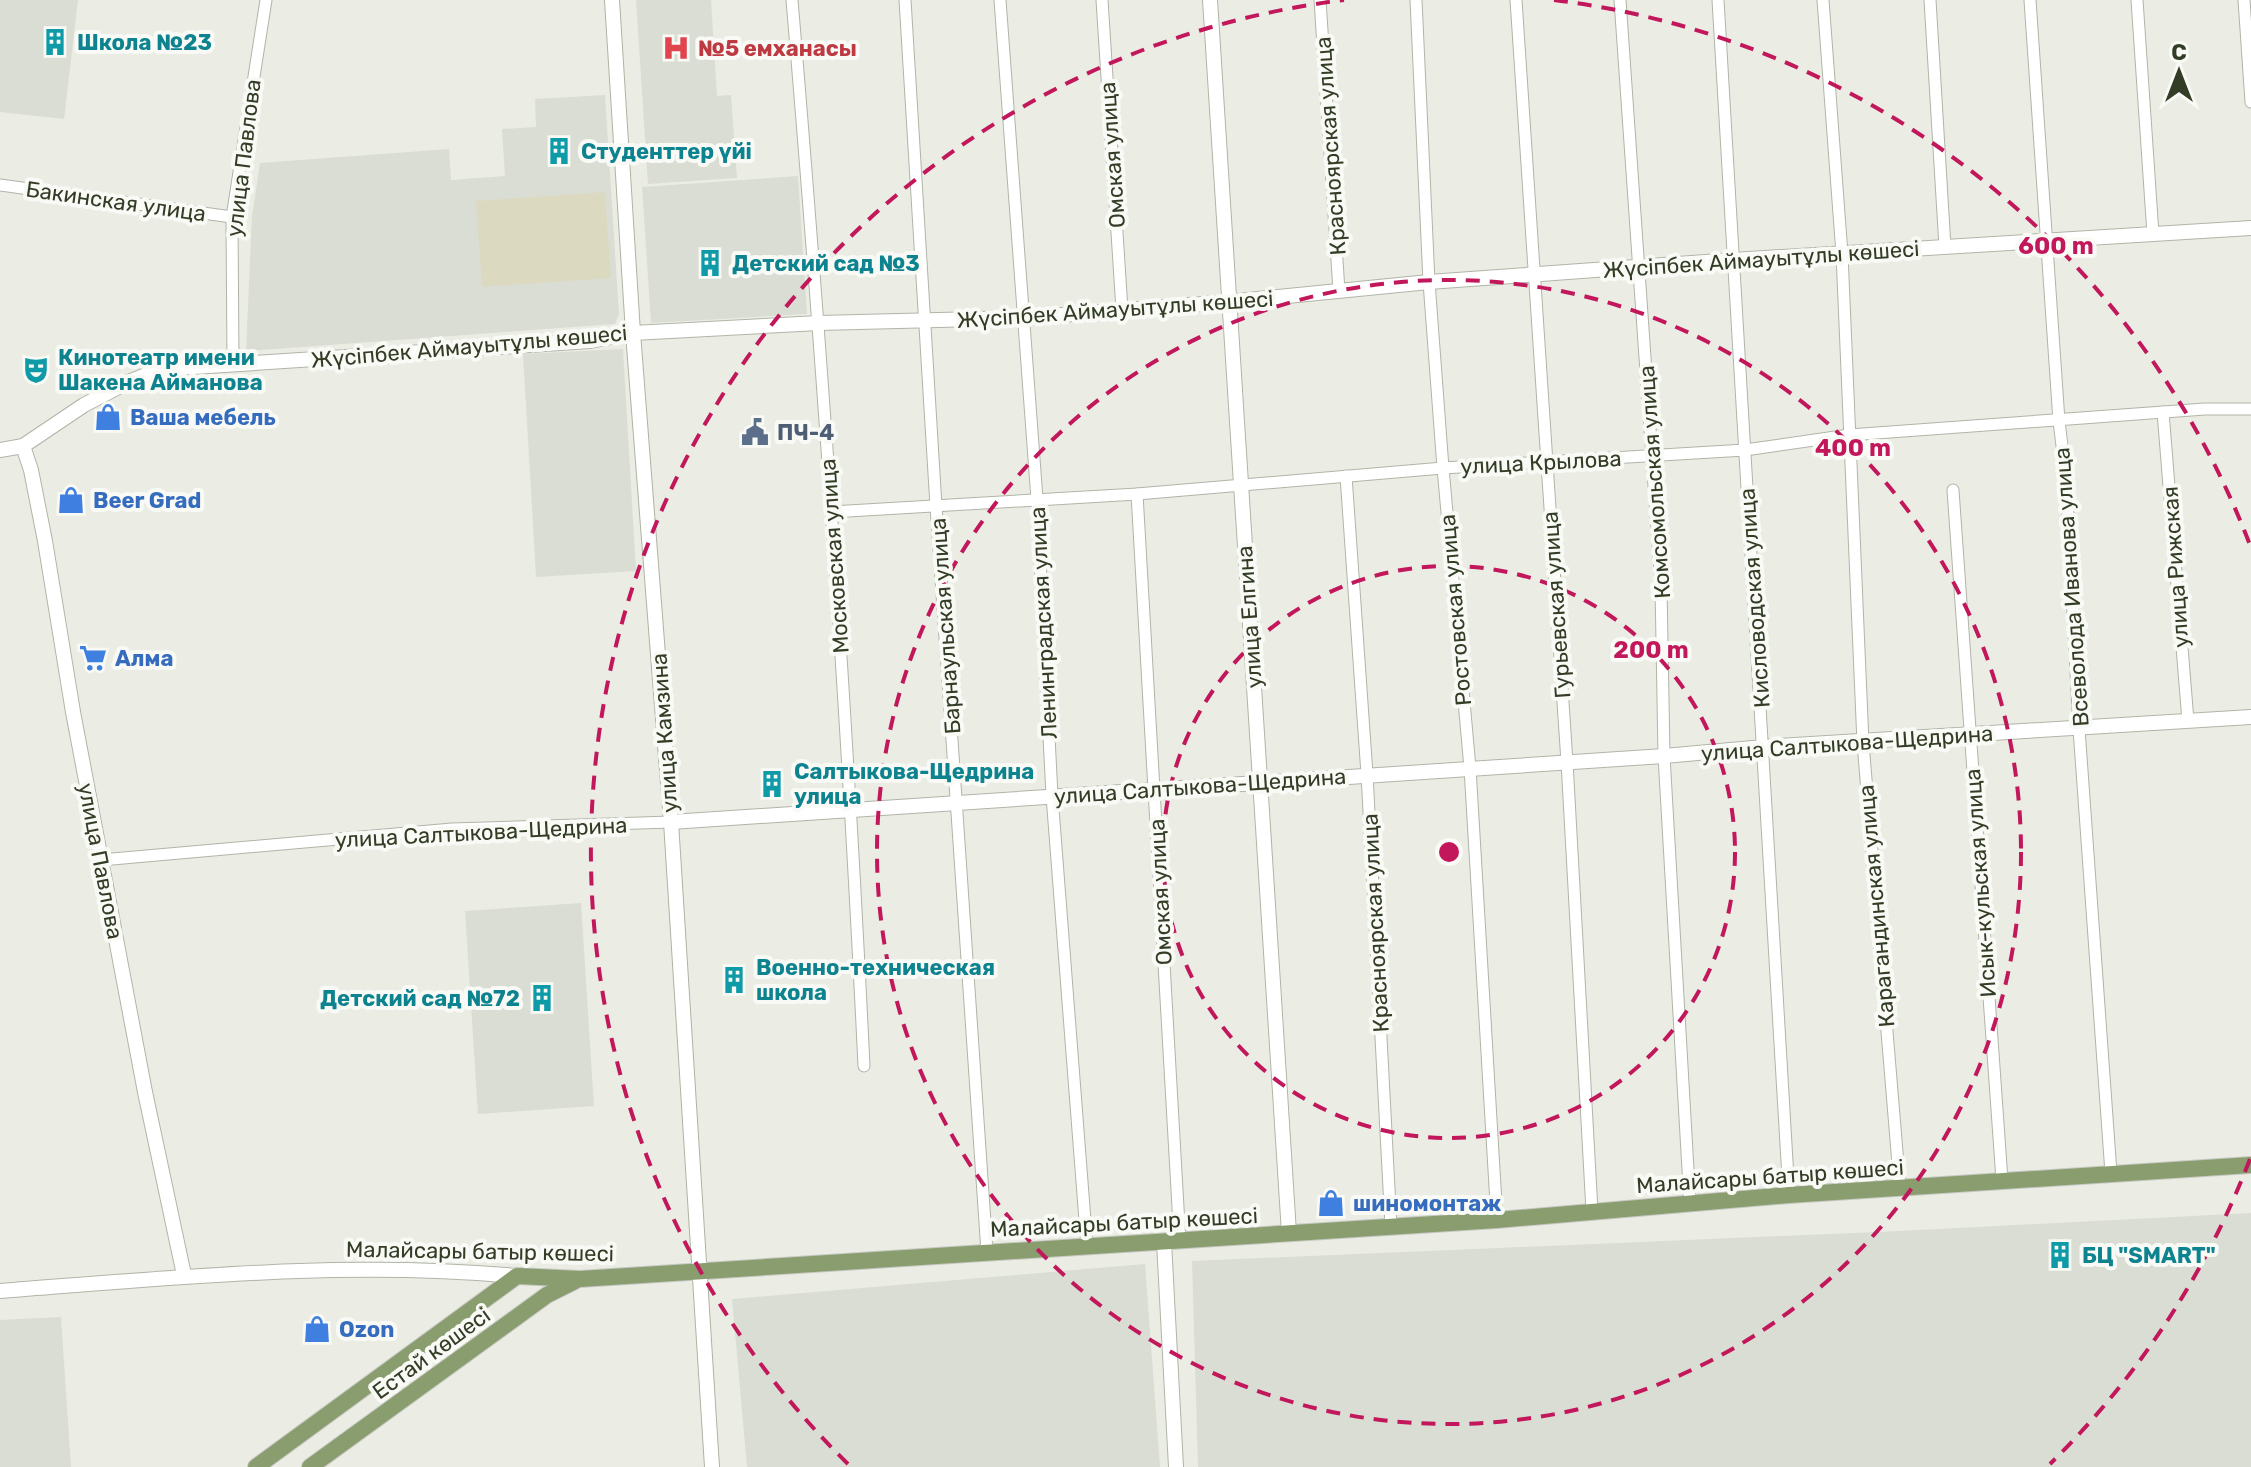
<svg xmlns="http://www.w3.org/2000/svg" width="2251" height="1467" font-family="Rubik,sans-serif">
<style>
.built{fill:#daddd4}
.green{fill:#dbdac1}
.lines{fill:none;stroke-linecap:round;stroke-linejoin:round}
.minor-casing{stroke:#b0b5a8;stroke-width:13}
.tertiary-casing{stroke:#b0b5a8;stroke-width:16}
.secondary-casing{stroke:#aeb4a2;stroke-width:16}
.primary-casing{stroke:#c6c9c2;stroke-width:18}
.minor{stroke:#fff;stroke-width:11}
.tertiary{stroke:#fff;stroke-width:14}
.secondary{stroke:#fff;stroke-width:14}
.primary{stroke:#899d6f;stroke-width:16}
.ring{fill:none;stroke:#c2185b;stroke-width:4;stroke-dasharray:14 10}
.labels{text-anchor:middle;stroke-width:8;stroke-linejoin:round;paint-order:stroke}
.culture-label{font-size:22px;font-weight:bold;fill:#0d838f;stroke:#f9faf6;text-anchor:start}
.health-label{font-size:22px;font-weight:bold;fill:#be3a42;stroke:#f9faf6;text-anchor:start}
.street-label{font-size:22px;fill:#333d26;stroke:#f9faf6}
.shop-label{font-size:22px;font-weight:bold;fill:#366cbe;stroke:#f9faf6;text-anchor:start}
.service-label{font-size:22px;font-weight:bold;fill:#4e5e75;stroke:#f9faf6;text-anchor:start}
.centre{fill:#c2185b;stroke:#f9faf6;stroke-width:4}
.ring-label{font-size:24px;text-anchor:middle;font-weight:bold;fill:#c2185b;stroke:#f9faf6;stroke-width:8;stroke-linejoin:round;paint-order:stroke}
</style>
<rect width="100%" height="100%" fill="#ebede5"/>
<!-- built -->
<g class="built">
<path d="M 0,0 L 78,0 L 64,119 L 0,112 Z"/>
<path d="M 636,0 L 711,0 L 717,96 L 731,95 L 737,178 L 648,184 Z"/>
<path d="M 605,95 L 619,314 L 615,324 L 246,351 L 252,216 L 260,163 L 449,149 L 451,180 L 505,176 L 502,129 L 536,127 L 535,99 Z"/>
<path d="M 798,176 L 807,314 L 651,323 L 642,187 Z"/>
<path d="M 623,349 L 636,571 L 536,577 L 523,354 Z"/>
<path d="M 581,903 L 594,1106 L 478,1114 L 465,911 Z"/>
<path d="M 2251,1213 L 2251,1467 L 1198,1467 L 1192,1261 L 1899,1231 Z"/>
<path d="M 1145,1264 L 1160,1467 L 747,1467 L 732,1299 Z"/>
<path d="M 61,1317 L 71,1467 L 0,1467 L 0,1320 Z"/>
</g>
<!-- green -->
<path class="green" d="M 605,192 L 611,278 L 482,287 L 476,201 Z"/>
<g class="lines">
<!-- minor casing -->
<g class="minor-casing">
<g id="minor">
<path d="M 792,0 C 822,355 847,710 864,1066"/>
<path d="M 905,0 L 936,506 L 987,1252"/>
<path d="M 1000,0 L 1037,499 L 1052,796 L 1087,1246"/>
<path d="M 1102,0 L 1122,310"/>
<path d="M 1320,0 L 1339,291"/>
<path d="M 1416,0 L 1429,282 L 1443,468 L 1470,768 L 1497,1220"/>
<path d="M 1516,0 L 1567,762 L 1592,1211"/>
<path d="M 1620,0 L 1661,586 L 1664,756 L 1690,1204"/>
<path d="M 1718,0 L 1789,1195"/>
<path d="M 1823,0 L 1842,254 L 1863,743 L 1900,1188"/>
<path d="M 1930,0 L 1945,247"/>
<path d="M 2030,0 L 2059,421 L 2066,479 L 2079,729 L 2111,1173"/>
<path d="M 2137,0 L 2153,234"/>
<path d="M 2244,0 L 2251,102"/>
<path d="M 0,185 L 232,217"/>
<path d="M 233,364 L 232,217 L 266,0"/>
<path d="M 2163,412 L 2188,721"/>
<path d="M 1346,476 L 1367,774 L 1391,1226"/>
<path d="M 1953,490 L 2002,1180"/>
<path d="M 1137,494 L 1180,1242"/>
<path d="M 831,512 L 1137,494 L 1443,468 L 1745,450 L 1849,435 L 2205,409 L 2251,409"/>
<path d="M 101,860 L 452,829 L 671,822"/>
</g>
</g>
<!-- tertiary casing -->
<g class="tertiary-casing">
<g id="tertiary">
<path d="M 1210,0 C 1235,411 1264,822 1289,1233"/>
<path d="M 23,446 L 31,470 L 45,541 L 73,712 L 145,1092 L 184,1275"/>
<path d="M 0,450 L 23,446 L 84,405 L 126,383 L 151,373 L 178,368 L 590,341 L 633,333 L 819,323 L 1023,318 L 1228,302 L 1429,282 L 1733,260 L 2251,228"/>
<path d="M 671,822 L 1664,756 L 1764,747 L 2251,717"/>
<path d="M 1164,1242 L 1176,1467"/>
<path d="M 0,1291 C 172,1278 344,1260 517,1276"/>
</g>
</g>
<!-- secondary casing -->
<g class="secondary-casing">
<path id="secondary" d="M 612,0 L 633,333 L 671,822 L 712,1467"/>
</g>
<!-- primary casing -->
<g class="primary-casing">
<g id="primary">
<path d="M 256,1467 L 517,1276 L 580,1279 L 1497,1220 L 1789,1195 L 2251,1165"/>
<path d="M 310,1467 L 547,1295 L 575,1281"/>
</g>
</g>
<!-- minor -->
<use href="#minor" class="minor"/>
<!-- tertiary -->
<use href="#tertiary" class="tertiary"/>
<!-- secondary -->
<use href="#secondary" class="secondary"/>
<!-- primary -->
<use href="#primary" class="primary"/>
</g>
<!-- distance rings -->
<g class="ring">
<circle cx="1449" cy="852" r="286"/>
<circle cx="1449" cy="852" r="572"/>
<path d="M2250 1159A858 858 0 0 1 2050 1464M848 1464A858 858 0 0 1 1344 0M1554 0A858 858 0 0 1 2250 545"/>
</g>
<!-- icons -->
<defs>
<g id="building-bare" transform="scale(2.16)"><path d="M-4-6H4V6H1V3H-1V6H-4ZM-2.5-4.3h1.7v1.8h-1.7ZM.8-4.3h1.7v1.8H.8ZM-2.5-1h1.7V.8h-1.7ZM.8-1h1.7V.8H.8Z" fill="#0f9aa8" stroke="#f9faf6" stroke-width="2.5" paint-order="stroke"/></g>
<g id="hospital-bare" transform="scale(2.16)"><path d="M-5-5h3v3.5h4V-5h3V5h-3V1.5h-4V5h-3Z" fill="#e0444e" stroke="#f9faf6" stroke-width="2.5" paint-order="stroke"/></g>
<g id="theatre-bare" transform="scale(2.16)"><path d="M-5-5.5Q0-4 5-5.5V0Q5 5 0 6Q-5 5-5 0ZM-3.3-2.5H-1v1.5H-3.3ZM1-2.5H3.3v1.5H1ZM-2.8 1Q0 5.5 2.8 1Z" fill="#0f9aa8" stroke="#f9faf6" stroke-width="2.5" paint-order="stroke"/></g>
<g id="shop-bare" transform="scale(2.16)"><path d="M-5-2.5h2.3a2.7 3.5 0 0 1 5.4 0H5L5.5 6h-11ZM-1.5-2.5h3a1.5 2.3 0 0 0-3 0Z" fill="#3f7fe0" stroke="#f9faf6" stroke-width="2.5" paint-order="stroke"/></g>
<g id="civic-bare" transform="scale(2.16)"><path d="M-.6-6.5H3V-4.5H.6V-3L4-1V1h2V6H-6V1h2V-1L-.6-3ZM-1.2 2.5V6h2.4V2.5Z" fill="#5c6f8a" stroke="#f9faf6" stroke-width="2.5" paint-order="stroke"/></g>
<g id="supermarket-bare" transform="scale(2.16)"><path d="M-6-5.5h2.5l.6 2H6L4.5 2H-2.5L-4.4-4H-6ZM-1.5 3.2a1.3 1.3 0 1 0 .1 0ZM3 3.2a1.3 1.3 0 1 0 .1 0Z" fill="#3f7fe0" stroke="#f9faf6" stroke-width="2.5" paint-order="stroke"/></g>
</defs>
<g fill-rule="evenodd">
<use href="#building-bare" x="55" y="42"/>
<use href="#hospital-bare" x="676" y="48"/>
<use href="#building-bare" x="559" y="151"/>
<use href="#building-bare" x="710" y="263"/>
<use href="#theatre-bare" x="36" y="370"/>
<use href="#shop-bare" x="108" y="417"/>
<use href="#civic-bare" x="755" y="432"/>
<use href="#shop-bare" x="71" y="500"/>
<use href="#supermarket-bare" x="93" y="658"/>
<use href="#building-bare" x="772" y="784"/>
<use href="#building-bare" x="734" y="980"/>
<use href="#building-bare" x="542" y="998"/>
<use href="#shop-bare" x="1331" y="1203"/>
<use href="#building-bare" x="2060" y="1255"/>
<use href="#shop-bare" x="317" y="1329"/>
</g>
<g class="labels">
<!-- culture labels -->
<g class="culture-label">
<text x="77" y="50">Школа №23</text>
<text x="581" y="159">Студенттер үйі</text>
<text x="732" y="271">Детский сад №3</text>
<text x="58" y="365">Кинотеатр имени<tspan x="58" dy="25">Шакена Айманова</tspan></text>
<text x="794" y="779">Салтыкова-Щедрина<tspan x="794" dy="25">улица</tspan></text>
<text x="756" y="975">Военно-техническая<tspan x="756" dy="25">школа</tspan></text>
<text x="520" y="1006" text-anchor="end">Детский сад №72</text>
<text x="2082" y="1263">БЦ "SMART"</text>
</g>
<!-- health labels -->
<g class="health-label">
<text x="698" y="56">№5 емханасы</text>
</g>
<!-- street labels -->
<g class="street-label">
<text transform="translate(1330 146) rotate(-94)" y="8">Красноярская улица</text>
<text transform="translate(1112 155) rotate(-94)" y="8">Омская улица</text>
<text transform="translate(243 158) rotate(-83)" y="8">улица Павлова</text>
<text transform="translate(116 201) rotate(8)" y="8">Бакинская улица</text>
<text transform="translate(1761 259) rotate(-4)" y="8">Жүсіпбек Аймауытұлы көшесі</text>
<text transform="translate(1115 309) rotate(-4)" y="8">Жүсіпбек Аймауытұлы көшесі</text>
<text transform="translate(469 346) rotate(-5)" y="8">Жүсіпбек Аймауытұлы көшесі</text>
<text transform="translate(1541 462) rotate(-3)" y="8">улица Крылова</text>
<text transform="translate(1654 482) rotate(-94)" y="8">Комсомольская улица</text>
<text transform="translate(834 556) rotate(-94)" y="8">Московская улица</text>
<text transform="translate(2175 567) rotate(-94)" y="8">улица Рижская</text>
<text transform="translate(2071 587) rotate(-94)" y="8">Всеволода Иванова улица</text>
<text transform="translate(1754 598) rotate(-94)" y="8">Кисловодская улица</text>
<text transform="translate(1556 605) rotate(-94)" y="8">Гурьевская улица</text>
<text transform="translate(1455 610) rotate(-95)" y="8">Ростовская улица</text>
<text transform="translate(1249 617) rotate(-94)" y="8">улица Елгина</text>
<text transform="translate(1043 623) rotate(-93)" y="8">Ленинградская улица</text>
<text transform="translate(945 626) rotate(-94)" y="8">Барнаульская улица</text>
<text transform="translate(664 733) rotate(-94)" y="8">улица Камзина</text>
<text transform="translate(1847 743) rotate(-4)" y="8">улица Салтыкова-Щедрина</text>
<text transform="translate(1200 786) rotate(-4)" y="8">улица Салтыкова-Щедрина</text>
<text transform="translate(481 832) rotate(-3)" y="8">улица Салтыкова-Щедрина</text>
<text transform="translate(101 861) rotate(79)" y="8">улица Павлова</text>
<text transform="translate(1980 883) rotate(-94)" y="8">Исык-кульская улица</text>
<text transform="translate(1160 892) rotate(-93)" y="8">Омская улица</text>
<text transform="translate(1876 906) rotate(-95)" y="8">Карагандинская улица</text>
<text transform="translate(1375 923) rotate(-93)" y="8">Красноярская улица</text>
<text transform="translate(1770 1176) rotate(-4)" y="8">Малайсары батыр көшесі</text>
<text transform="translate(1124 1222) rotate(-3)" y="8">Малайсары батыр көшесі</text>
<text transform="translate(480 1251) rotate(1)" y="8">Малайсары батыр көшесі</text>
<text transform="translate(431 1353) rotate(-36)" y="8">Естай көшесі</text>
</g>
<!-- shop labels -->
<g class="shop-label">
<text x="130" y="425">Ваша мебель</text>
<text x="93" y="508">Beer Grad</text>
<text x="115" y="666">Алма</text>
<text x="1353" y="1211">шиномонтаж</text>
<text x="339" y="1337">Ozon</text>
</g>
<!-- service labels -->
<g class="service-label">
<text x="777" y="440">ПЧ-4</text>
</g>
</g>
<circle cx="1449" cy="852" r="12" class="centre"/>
<g class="ring-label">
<text x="2056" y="254">600 m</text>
<text x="1853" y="456">400 m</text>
<text x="1651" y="658">200 m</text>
</g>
<!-- north arrow -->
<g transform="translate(2179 72)" stroke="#f9faf6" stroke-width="6" paint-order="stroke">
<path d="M0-6L14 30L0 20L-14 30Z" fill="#333d26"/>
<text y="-12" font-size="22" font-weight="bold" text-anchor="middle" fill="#333d26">С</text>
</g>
</svg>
